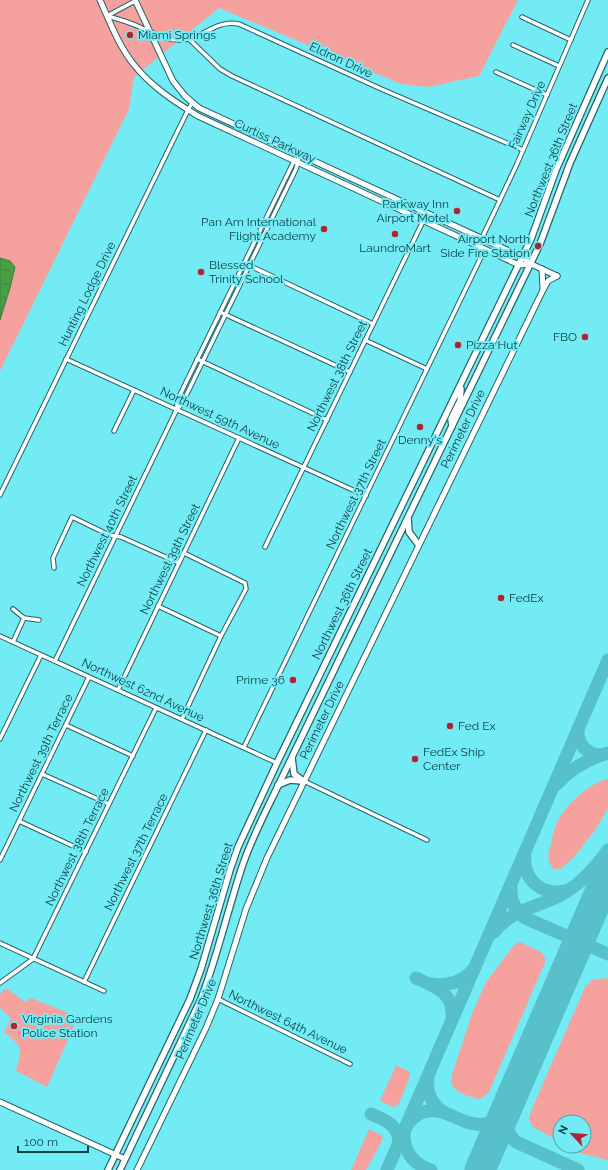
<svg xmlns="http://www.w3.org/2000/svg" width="608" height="1170" font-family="Raleway,sans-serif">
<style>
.green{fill:#f5a19e}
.water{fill:url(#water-ripples);stroke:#358342}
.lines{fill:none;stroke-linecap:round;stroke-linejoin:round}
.taxiway{stroke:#58c0c8;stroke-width:13}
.runway{stroke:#58c0c8;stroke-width:31}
.street-casing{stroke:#24656a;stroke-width:5.5}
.secondary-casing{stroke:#24656a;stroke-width:7}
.primary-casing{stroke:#24656a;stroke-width:8}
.street{stroke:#fff;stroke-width:3.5}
.secondary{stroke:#fff;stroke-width:5}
.primary{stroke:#fff;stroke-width:5.5}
.poi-dot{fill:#b42231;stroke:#73ebf4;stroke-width:1.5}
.labels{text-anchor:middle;stroke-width:4;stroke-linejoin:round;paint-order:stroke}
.poi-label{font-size:12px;fill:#0c4347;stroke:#73ebf4;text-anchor:start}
.street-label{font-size:12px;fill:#0c4347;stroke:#73ebf4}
</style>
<defs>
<pattern id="water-ripples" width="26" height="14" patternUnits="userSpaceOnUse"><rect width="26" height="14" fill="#479f40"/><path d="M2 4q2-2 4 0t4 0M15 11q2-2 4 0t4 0" fill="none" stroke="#3a8337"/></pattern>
</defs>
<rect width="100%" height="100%" fill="#73ebf4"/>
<!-- green -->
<g class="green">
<path d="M 0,0 L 518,0 L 479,76 L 428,87 L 401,84 L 219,8 L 134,77 L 129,109 L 0,371 Z"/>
<path d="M 608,779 L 608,808 L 595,830 L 575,856 L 560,869 L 554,869 C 546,861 548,854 551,844 C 552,837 554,829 557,822 C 565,806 590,782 608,779 Z"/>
<path d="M 520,942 L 541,952 L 546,960 L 489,1092 L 480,1099 C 467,1096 458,1094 451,1084 L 452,1075 L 472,1014 L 486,982 L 514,945 Z"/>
<path d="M 605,978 L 608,979 L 608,1160 L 576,1152 L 566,1146 L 584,1146 L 584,1122 L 560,1122 L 560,1142 L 532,1126 L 529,1119 L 531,1111 L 585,987 L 592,980 Z"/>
<path d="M 6,988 L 25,1002 L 31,998 L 78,1017 L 47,1087 L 16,1071 C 22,1047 24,1048 4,1032 L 11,1018 L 0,1008 L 0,994 Z"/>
<path d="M 396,1065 L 410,1072 L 410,1075 L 399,1104 L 394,1107 L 380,1101 Z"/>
<path d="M 369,1129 L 381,1135 L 383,1138 L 381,1143 L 366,1170 L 351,1170 Z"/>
</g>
<!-- water -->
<path class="water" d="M 0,258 L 10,261 L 15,267 L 10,288 L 0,320 Z"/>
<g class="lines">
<!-- taxiway -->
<g class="taxiway">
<path d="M 578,729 C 577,744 586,754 601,755"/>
<path d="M 557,784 C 571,768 588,759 608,753"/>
<path d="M 525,855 C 522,878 541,896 565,891"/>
<path d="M 511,886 C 510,899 514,910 525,918 L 608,954"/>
<path d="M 493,933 C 514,908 533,909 559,896 C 579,886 595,868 608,850"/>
<path d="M 416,978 C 436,987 455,993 452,1019"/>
<path d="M 430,984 C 446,987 463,982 474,969"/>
<path d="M 428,1079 C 426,1093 432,1104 443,1112"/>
<path d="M 508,1105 C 504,1119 505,1131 516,1142 L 578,1170"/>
<path d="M 371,1114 C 386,1120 400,1126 399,1144"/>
<path d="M 387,1170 L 608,660"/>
<path d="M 431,1170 C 421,1166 413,1162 408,1152 C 404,1144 402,1133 407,1125 C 411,1120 417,1114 423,1112 C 446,1105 463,1128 485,1124 C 497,1121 503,1113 509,1102"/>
</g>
<!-- runway -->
<path class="runway" d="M 480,1170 L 608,874"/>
<!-- street casing -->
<g class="street-casing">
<g id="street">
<path d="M 107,16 C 119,19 131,23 142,28 C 154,33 167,41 181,40 C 202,40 215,19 239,24 L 379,88 L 523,150"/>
<path d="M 107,16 L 135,1"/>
<path d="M 522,17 L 571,40"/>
<path d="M 189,39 L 220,69 L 232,76 L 500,200"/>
<path d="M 513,45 L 559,66"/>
<path d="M 496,72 L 547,95"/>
<path d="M 482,238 L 517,164 L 588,0"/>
<path d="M 244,263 L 373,324"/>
<path d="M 220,312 L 350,372"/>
<path d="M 365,340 L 427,369"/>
<path d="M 66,359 L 366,496"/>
<path d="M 197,359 L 327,420"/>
<path d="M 177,409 L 177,401 L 295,159"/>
<path d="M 114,431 L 134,390"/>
<path d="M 0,495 L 188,110 L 192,103"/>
<path d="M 265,547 L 427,213"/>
<path d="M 54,568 L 53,558 L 72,517 L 109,535 L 121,537 L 179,563"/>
<path d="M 158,606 L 221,636"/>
<path d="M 13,609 L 24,618 L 39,620"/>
<path d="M 0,636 L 277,763"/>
<path d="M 13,642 L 24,618"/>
<path d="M 55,661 L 177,409 L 182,404 L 296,169 L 300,154"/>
<path d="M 118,690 L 239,438"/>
<path d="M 182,719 L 221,636 L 246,589 L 245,583 L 184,553"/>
<path d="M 66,725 L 133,756"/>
<path d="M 0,739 L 41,655"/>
<path d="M 244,747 L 485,249"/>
<path d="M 42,774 L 109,804"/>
<path d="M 304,781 L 427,840"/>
<path d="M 19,821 L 86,852"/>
<path d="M 0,860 L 89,677"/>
<path d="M 0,943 L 104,991"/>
<path d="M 84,982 L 206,730"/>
<path d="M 0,983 L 33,959 L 156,708"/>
<path d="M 218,999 L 350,1064"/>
</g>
</g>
<!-- secondary casing -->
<g class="secondary-casing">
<g id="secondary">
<path d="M 100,0 C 110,22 119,47 135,66 C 152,87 175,102 198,116 L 519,265 L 531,264"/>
<path d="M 135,0 L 173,81 L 185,96 L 199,108 L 522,257 L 531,264 L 557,276"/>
<path d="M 542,269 L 543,289"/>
<path d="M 0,1102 L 125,1159"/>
<path d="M 137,1170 L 206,1028 L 218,999 L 246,909 L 267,858 L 543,290 L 548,281 L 557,276"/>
</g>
</g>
<!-- primary casing -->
<g class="primary-casing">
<g id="primary">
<path d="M 452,426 L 451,419 L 460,401 L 461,389"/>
<path d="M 408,518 L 409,532 L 418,544"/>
<path d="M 292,758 L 294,774 L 303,781"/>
<path d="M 278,785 L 290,780 L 302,781"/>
<path d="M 108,1170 L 190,999 L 201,969 L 230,870 L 238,847 L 277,763 L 531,239 L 556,170 L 608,52"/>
<path d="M 120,1170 L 201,999 C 217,957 227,913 241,870 C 250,841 265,813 278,786 L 540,244 L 570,163 L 608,78"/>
</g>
</g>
<!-- street -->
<use href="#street" class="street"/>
<!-- secondary -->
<use href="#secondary" class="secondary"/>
<!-- primary -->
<use href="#primary" class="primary"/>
</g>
<!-- markers -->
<g class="poi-dot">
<circle cx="130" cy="35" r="4"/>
<circle cx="457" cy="211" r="4"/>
<circle cx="324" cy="229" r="4"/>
<circle cx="395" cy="234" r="4"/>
<circle cx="538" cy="246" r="4"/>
<circle cx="201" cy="272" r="4"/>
<circle cx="585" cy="337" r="4"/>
<circle cx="458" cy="345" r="4"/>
<circle cx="420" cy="427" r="4"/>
<circle cx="501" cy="598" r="4"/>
<circle cx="293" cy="680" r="4"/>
<circle cx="450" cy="726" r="4"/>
<circle cx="415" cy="759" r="4"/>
<circle cx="14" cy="1026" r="4"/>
</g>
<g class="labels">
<!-- poi labels -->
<g class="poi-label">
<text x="138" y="39">Miami Springs</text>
<text x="449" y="208" text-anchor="end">Parkway Inn<tspan x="449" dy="14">Airport Motel</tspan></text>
<text x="316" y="226" text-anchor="end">Pan Am International<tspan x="316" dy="14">Flight Academy</tspan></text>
<text x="530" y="243" text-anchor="end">Airport North<tspan x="530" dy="14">Side Fire Station</tspan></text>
<text x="395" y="252" text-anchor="middle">LaundroMart</text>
<text x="209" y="269">Blessed<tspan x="209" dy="14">Trinity School</tspan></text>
<text x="577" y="341" text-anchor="end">FBO</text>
<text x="466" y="349">Pizza Hut</text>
<text x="420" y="444" text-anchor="middle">Denny's</text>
<text x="509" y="602">FedEx</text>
<text x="285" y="684" text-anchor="end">Prime 36</text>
<text x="458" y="730">Fed Ex</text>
<text x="423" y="756">FedEx Ship<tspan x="423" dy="14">Center</tspan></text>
<text x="22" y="1023">Virginia Gardens<tspan x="22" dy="14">Police Station</tspan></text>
</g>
<!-- street labels -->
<g class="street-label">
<text transform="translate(341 60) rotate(25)" y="4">Eldron Drive</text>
<text transform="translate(527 115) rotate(-66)" y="4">Fairway Drive</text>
<text transform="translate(275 141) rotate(25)" y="4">Curtiss Parkway</text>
<text transform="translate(551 160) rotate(-68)" y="4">Northwest 36th Street</text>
<text transform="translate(87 294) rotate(-64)" y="4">Hunting Lodge Drive</text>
<text transform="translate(337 376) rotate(-64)" y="4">Northwest 38th Street</text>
<text transform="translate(220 418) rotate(25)" y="4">Northwest 59th Avenue</text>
<text transform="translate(463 429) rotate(-64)" y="4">Perimeter Drive</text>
<text transform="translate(356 494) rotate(-64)" y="4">Northwest 37th Street</text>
<text transform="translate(107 531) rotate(-64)" y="4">Northwest 40th Street</text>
<text transform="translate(170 559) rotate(-64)" y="4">Northwest 39th Street</text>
<text transform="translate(342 604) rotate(-64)" y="4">Northwest 36th Street</text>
<text transform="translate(143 690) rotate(25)" y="4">Northwest 62nd Avenue</text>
<text transform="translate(322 720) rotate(-64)" y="4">Perimeter Drive</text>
<text transform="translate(41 753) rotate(-64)" y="4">Northwest 39th Terrace</text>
<text transform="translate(77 847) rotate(-64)" y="4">Northwest 38th Terrace</text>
<text transform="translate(136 852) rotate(-64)" y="4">Northwest 37th Terrace</text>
<text transform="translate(211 901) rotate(-73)" y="4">Northwest 36th Street</text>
<text transform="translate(196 1019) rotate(-67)" y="4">Perimeter Drive</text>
<text transform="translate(288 1022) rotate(26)" y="4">Northwest 64th Avenue</text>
</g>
</g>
<!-- north arrow -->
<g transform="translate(572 1134) rotate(296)"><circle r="19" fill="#73ebf4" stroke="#4aa8af"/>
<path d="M0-3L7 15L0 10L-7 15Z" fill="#b42231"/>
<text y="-6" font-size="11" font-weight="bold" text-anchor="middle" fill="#0c4347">N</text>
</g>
<!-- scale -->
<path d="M18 1146v6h70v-6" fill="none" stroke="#0c4347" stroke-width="2"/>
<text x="24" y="1146" font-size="12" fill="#0c4347" stroke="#73ebf4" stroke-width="3" paint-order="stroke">100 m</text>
</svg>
